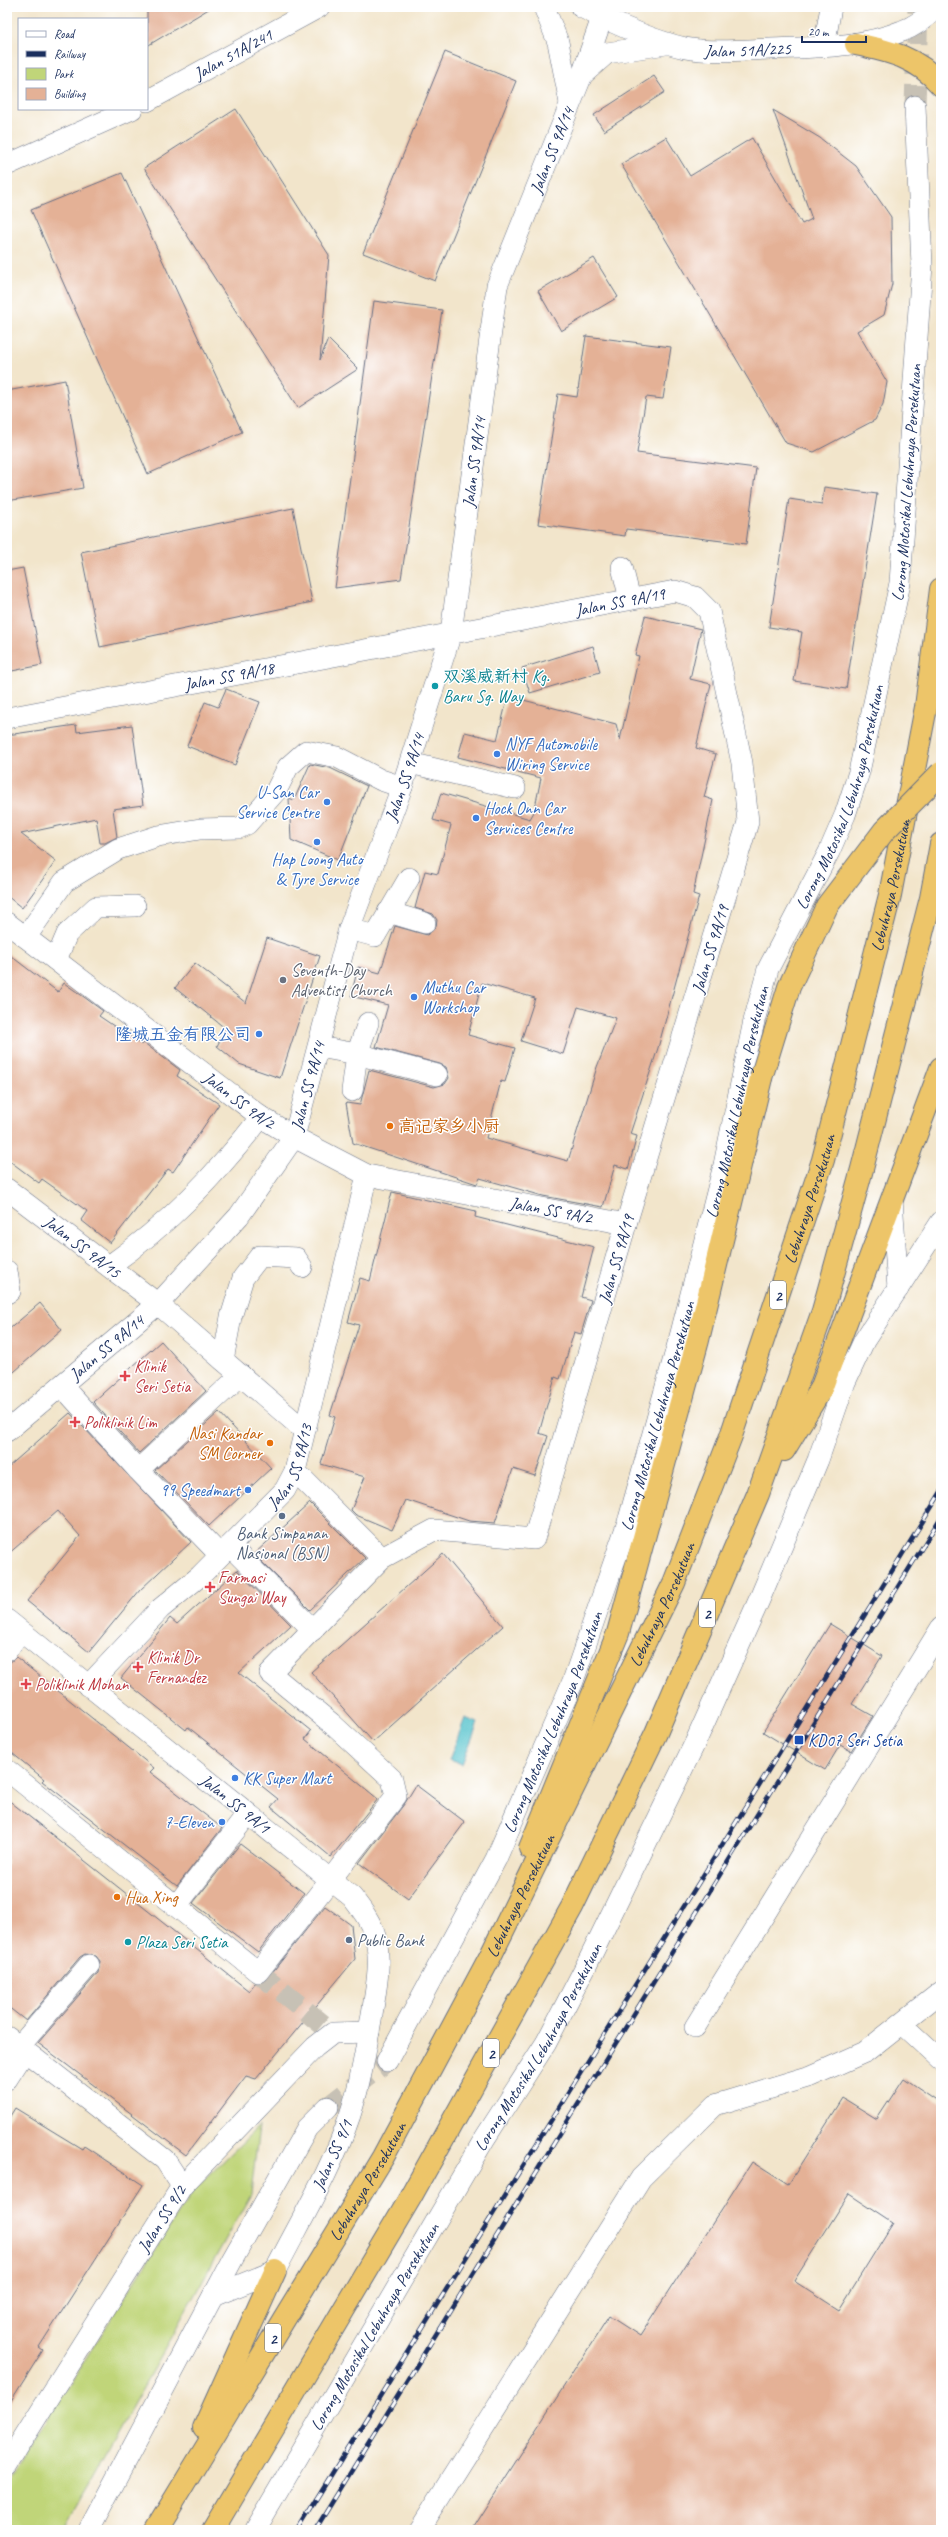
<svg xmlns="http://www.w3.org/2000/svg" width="948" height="2537" font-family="Caveat,'LXGW WenKai TC',sans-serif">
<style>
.green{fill:#c0d579;stroke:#6e826c}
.water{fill:#55c3cc;stroke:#387995}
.building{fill:#e4b196;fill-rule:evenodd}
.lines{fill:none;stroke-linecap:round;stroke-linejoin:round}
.minor-tunnel{stroke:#c7c1b5;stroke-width:21;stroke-dasharray:21 10;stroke-linecap:butt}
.minor-casing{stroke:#666f84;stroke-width:22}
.highway-casing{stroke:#666f84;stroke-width:24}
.minor{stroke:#fff;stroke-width:21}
.highway{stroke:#edc569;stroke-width:22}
.rail-casing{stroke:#1b2f5e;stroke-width:4.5}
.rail{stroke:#fff;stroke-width:3;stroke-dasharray:9;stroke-linecap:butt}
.highway-bridge-casing{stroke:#666f84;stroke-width:24;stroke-linecap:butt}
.highway-bridge{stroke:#edc569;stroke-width:22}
.culture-dot{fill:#0f9aa8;stroke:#fff;stroke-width:1.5}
.shop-dot{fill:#3f7fe0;stroke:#fff;stroke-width:1.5}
.worship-dot{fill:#6b7280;stroke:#fff;stroke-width:1.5}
.food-dot{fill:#e8710a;stroke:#fff;stroke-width:1.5}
.health-dot{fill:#e0444e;stroke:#fff;stroke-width:1.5}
.service-dot{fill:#5c6f8a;stroke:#fff;stroke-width:1.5}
.transit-dot{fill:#1a4fb4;stroke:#fff;stroke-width:1.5}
.labels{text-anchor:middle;stroke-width:3;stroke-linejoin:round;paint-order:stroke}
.shield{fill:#fff;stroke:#5f6d8e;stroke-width:1}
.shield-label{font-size:16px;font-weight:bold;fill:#1b2f5e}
.street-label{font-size:17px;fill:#1b2f5e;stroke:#fff}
.culture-label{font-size:17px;fill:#0d838f;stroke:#fff;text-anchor:start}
.shop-label{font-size:17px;fill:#366cbe;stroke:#fff;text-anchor:start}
.worship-label{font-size:17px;fill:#5b616d;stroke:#fff;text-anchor:start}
.food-label{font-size:17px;fill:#c56008;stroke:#fff;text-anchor:start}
.health-label{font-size:17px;fill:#be3a42;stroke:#fff;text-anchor:start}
.service-label{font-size:17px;fill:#4e5e75;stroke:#fff}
.transit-label{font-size:17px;fill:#164399;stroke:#fff;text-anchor:start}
</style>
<rect width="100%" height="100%" fill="#fff"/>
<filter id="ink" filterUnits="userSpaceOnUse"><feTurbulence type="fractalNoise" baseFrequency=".025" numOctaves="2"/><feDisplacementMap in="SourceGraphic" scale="8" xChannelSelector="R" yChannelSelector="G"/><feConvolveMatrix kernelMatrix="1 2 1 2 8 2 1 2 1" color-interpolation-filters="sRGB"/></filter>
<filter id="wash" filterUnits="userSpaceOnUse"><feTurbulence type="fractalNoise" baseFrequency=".012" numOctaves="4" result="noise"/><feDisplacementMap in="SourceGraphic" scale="16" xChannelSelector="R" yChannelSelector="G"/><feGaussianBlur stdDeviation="0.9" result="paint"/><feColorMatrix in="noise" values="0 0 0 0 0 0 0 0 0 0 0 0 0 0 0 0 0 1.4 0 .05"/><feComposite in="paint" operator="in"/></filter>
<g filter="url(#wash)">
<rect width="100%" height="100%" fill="#f2e5cb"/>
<!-- green -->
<path class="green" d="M 259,2126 L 251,2194 L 63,2530 L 7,2530 L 7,2483 L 191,2193 Z"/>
<!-- water -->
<path class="water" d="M 465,1718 L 478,1723 L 462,1764 L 449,1760 Z"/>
<g id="blocks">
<!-- building -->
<g class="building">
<path d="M 147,7 L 212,7 L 147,46 Z"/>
<path d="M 445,52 L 516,81 L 435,281 L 363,253 Z"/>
<path d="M 654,76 L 665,92 L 604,131 L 594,115 Z"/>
<path d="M 236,109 L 329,255 L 320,360 L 328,339 L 358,369 L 298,408 L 144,168 Z"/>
<path d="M 773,110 L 820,138 L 856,166 L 891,217 L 892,284 L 884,315 L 857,331 L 887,382 L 883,404 L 875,420 L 814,452 L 786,443 L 621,164 L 666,137 L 690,176 L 752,138 L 802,224 L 812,219 Z"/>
<path d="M 122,173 L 242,432 L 148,474 L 31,210 Z"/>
<path d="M 594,258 L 618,297 L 561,331 L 538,291 Z"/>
<path d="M 374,301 L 442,310 L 401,579 L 335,588 Z"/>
<path d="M 586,336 L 671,347 L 663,399 L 646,397 L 637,453 L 756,468 L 746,544 L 626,529 L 625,536 L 538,524 L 558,394 L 577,397 Z"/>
<path d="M 65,380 L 83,488 L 7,501 L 7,391 Z"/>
<path d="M 824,487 L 877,494 L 846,689 L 794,681 L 802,632 L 769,627 L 789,499 L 822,504 Z"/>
<path d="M 293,508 L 312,602 L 100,647 L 81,552 Z"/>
<path d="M 23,568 L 42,665 L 7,672 L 7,571 Z"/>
<path d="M 645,616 L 701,629 L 690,679 L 711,684 L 696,748 L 716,754 L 704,797 L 713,800 L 693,894 L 699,896 L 658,1048 L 630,1134 L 637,1136 L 628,1169 L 615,1165 L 603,1207 L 543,1196 L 480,1178 L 477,1184 L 353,1143 L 346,1103 L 360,1105 L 369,1070 L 434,1087 L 445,1084 L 449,1078 L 446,1067 L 440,1064 L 376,1047 L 388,1005 L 351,996 L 358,967 L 380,973 L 395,926 L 427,935 L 436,927 L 437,920 L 433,914 L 415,908 L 425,871 L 438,874 L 451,825 L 433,820 L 441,793 L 530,819 L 534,812 L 541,778 L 458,757 L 465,732 L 497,740 L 508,696 L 616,724 L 620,740 L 639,656 L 635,655 ZM 482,983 L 535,998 L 521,1041 L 563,1054 L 578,1007 L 616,1018 L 597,1067 L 568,1161 L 486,1138 L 501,1081 L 505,1082 L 515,1048 L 468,1035 Z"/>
<path d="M 593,646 L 600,672 L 530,693 L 522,668 Z"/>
<path d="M 226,689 L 260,702 L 235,765 L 187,746 L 205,702 L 218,707 Z"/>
<path d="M 76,725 L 77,732 L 132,725 L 143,805 L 113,809 L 117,837 L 105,843 L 100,843 L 96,818 L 21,834 L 56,861 L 22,908 L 7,896 L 7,735 Z"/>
<path d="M 310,764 L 330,768 L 367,786 L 338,860 L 291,840 L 289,798 L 294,800 Z"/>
<path d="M 267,938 L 320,956 L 280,1078 L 239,1064 L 217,1046 L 226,1029 L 175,988 L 195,963 L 246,1003 Z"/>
<path d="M 7,953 L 58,992 L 64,983 L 84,997 L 103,1011 L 99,1016 L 142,1045 L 144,1043 L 180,1070 L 177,1076 L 219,1104 L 173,1172 L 168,1169 L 110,1243 L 81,1220 L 87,1211 L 42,1179 L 39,1183 L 7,1159 Z"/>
<path d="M 392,1192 L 476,1211 L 475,1217 L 594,1247 L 581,1297 L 591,1300 L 581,1334 L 574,1332 L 560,1379 L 555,1377 L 539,1433 L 548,1436 L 535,1476 L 513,1469 L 495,1523 L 469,1521 L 406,1500 L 392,1530 L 356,1515 L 351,1510 L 365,1477 L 321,1464 L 335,1417 L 330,1415 L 359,1325 L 348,1322 L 360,1278 L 370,1281 Z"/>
<path d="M 40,1303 L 62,1330 L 7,1378 L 7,1331 Z"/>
<path d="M 161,1341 L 206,1391 L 139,1453 L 93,1402 Z"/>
<path d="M 219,1412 L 271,1468 L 209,1526 L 155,1470 Z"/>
<path d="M 70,1413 L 191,1542 L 140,1590 L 89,1652 L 27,1601 L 80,1536 L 58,1511 L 7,1555 L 7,1468 Z"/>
<path d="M 310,1503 L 365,1558 L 310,1610 L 254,1554 Z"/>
<path d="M 443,1554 L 503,1626 L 373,1742 L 311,1672 Z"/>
<path d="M 237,1570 L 291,1625 L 239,1673 L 311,1731 L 305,1739 L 378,1799 L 331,1857 L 271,1807 L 278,1799 L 188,1727 L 186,1730 L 121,1678 L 170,1618 L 177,1624 Z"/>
<path d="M 830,1624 L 882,1656 L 852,1704 L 873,1716 L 851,1751 L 840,1745 L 825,1770 L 763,1732 Z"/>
<path d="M 16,1657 L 154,1768 L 150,1772 L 222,1828 L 177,1886 L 42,1781 L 44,1779 L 7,1749 L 7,1665 Z"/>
<path d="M 416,1785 L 465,1822 L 408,1899 L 359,1863 L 405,1803 Z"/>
<path d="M 7,1799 L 249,1991 L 255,1983 L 262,1983 L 267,1979 L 325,1906 L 351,1925 L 355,1959 L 256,2079 L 246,2076 L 186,2155 L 38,2043 L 98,1973 L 100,1961 L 96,1956 L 85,1954 L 80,1957 L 26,2021 L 7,2006 Z"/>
<path d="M 240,1844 L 304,1893 L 258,1952 L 193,1903 Z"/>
<path d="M 904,2078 L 941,2103 L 941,2530 L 472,2530 L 609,2316 L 640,2336 L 752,2162 L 788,2185 L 843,2098 L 877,2119 ZM 849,2194 L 893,2223 L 839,2310 L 794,2281 Z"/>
<path d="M 15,2108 L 82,2149 L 84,2146 L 143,2185 L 39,2347 L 43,2350 L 7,2407 L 7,2121 Z"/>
</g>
</g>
</g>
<g filter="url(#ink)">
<use href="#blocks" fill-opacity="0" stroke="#666f84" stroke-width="1"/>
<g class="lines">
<!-- minor-tunnel -->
<g class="minor-tunnel">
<path d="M 915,106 L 918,7"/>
<path d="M 258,1972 L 333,2033"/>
<path d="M 328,2107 L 387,2061"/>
</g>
<!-- minor casing -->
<g class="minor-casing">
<g id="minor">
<path d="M 544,7 L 558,42 L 570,103"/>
<path id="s1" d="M 581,7 C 613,23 650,40 685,48 C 712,53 743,50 770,49 C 814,47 861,48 902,31 C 916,26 927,17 937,7"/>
<path d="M 824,46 L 831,7"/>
<path d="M 582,75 L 607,53 L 666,44"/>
<path id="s2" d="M 147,101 L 319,7"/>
<path d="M 7,165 L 132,109"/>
<path d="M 622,567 L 630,599"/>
<path id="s3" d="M 7,718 L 675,591 L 695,597 L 709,611 L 742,763 L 748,822 L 626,1224 L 534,1539 L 434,1530 L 382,1558 L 270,1673 L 331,1723 L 392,1779 L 396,1796 L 258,1972 L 7,1770"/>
<path d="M 410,763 L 515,788"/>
<path d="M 388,912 L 425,923"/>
<path id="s4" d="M 7,923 L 261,1117 L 294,1137 L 367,1175 L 626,1224"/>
<path d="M 349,929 L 375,936 L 409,878"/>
<path d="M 26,937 L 64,882 L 118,849 L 158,836 L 200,829 L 239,828 L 247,824 L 276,791 L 288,767 L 306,751 L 337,757 L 381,780 L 402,787"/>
<path d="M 56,960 L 67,934 L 96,907 L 135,906"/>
<path d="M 319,1047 L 357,1054 L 437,1075"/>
<path d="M 352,1091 L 357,1054 L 368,1023"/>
<path id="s5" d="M 7,1189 L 158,1304 L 304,1430"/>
<path d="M 892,1199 L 898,1289"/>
<path d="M 109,1266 C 169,1224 216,1175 261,1117"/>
<path d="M 7,1271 L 10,1291 L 7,1293"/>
<path d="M 223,1360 L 231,1317 L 243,1278 L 260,1256 L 296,1258 L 302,1267"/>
<path d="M 62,1386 L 138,1470 L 220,1555"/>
<path id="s6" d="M 7,1431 L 158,1304 L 239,1216 L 294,1137 L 349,929 L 402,787 L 451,633 L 497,286 L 582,75 L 602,18"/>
<path d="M 138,1470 L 241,1375"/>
<path d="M 295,1471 L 382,1558"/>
<path d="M 230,1546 L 313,1630"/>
<path id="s7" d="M 7,1620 L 352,1897 C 361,1909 371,1921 375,1936 C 382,1961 376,1989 372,2014 C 366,2048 361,2082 350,2115 C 332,2169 301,2220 275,2271 L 213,2296"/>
<path d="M 7,1650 L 20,1632"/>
<path id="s8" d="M 88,1686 L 160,1609 L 200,1576 L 285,1490 L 295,1471 L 367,1175"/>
<path d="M 176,1906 L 248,1814"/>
<path d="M 902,2024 L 941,2060"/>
<path d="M 695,2027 L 941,1628"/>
<path d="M 7,2037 L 165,2160 L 182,2186"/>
<path d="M 19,2047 L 89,1965"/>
<path id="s9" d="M 387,2061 L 496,1859 L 573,1681 L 629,1519 L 681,1333 L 724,1165 L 754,1021 L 768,969 L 829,852 L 845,815 L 859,772 L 900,583 L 922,265 L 915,106"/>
<path d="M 7,2079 L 25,2051"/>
<path id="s10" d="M 7,2464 L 182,2186 L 315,2047 L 333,2033 L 369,2032"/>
<path d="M 89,2530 L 232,2260 L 307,2128 L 328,2107"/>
<path id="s11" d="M 255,2530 L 485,2138 L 546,2043 L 588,1962 L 696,1741 L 760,1598 L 818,1460 L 845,1382 L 864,1341 L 941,1222"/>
<path d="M 419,2530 L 641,2178 L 715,2105 L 811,2076 L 865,2052 L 941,1992"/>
</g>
</g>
<!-- highway casing -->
<g class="highway-casing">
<g id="highway">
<path d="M 856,44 C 889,51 917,57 941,85"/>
<path d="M 784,1450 L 821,1389 L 941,1068"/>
<path d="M 530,1848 L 618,1633 L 698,1340 L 761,1078"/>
<path d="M 204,2428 L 275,2271"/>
<path id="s12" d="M 156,2530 L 383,2157 L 489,1959 L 674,1583 L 731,1436 L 823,1160 L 890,895 L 926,707 L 941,589"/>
<path d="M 213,2530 L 410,2198 L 572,1907 L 656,1733 L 758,1494 L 823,1311 L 862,1169 L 931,898 L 941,844"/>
</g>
</g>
<!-- minor -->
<use href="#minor" class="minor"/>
<!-- highway -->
<use href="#highway" class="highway"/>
<!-- rail casing -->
<g class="rail-casing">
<g id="rail">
<path d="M 297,2530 L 941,1492"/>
<path d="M 315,2530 L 941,1517"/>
</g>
</g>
<!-- rail -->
<use href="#rail" class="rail"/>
<!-- highway-bridge casing -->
<g class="highway-bridge-casing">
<path id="highway-bridge" d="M 761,1078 L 789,987 L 827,906 L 884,831 L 941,773"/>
</g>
<!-- highway-bridge -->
<use href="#highway-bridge" class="highway-bridge"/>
</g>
</g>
<!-- markers -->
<g class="culture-dot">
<circle cx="435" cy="686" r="4"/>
<circle cx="128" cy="1942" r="4"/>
</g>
<g class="shop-dot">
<circle cx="497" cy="754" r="4"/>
<circle cx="327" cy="802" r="4"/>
<circle cx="476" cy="818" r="4"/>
<circle cx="317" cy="842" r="4"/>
<circle cx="414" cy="997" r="4"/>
<circle cx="259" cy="1034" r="4"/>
<circle cx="248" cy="1490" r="4"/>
<circle cx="235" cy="1778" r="4"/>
<circle cx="222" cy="1822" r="4"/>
</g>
<circle class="worship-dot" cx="283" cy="980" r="4"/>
<g class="food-dot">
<circle cx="390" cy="1126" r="4"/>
<circle cx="270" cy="1443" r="4"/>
<circle cx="117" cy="1897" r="4"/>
</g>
<g class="health-dot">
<path d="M123 1370h4v4h4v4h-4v4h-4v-4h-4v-4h4z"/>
<path d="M73 1416h4v4h4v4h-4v4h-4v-4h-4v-4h4z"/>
<path d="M208 1581h4v4h4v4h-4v4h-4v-4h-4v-4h4z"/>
<path d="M136 1661h4v4h4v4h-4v4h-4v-4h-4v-4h4z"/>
<path d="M24 1678h4v4h4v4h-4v4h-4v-4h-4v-4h4z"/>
</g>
<g class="service-dot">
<circle cx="282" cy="1516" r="4"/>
<circle cx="349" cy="1940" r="4"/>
</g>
<rect class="transit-dot" x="794" y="1735" width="10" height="10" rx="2"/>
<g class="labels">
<!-- shield labels -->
<g class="shield">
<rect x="770" y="1281" width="16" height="28" rx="3"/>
<rect x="699" y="1599" width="16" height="28" rx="3"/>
<rect x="483" y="2039" width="16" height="28" rx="3"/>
<rect x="265" y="2324" width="16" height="28" rx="3"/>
</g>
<g class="shield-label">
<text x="778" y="1301">2</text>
<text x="707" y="1619">2</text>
<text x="491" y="2059">2</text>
<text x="273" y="2344">2</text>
</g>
<!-- street labels -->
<g class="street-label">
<text dy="6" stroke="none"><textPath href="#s1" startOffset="175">Jalan 51A/225</textPath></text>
<text dy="6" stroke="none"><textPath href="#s2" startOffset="98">Jalan 51A/241</textPath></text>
<text dy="6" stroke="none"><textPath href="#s6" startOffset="1438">Jalan SS 9A/14</textPath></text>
<text dy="6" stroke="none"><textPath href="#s6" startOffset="1114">Jalan SS 9A/14</textPath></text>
<text dy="6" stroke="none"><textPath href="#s9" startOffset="1674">Lorong Motosikal Lebuhraya Persekutuan</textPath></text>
<text dy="6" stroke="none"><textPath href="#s3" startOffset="624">Jalan SS 9A/19</textPath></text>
<text dy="6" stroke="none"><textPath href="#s3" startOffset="226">Jalan SS 9A/18</textPath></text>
<text dy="6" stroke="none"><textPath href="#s6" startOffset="790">Jalan SS 9A/14</textPath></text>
<text dy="6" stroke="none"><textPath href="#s9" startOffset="1350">Lorong Motosikal Lebuhraya Persekutuan</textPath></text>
<text dy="6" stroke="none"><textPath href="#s12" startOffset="1812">Lebuhraya Persekutuan</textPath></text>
<text transform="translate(710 949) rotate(-73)" y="6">Jalan SS 9A/19</text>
<text dy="6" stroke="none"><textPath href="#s6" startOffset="466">Jalan SS 9A/14</textPath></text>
<text dy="6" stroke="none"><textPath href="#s4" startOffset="292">Jalan SS 9A/2</textPath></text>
<text dy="6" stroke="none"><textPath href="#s9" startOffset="1026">Lorong Motosikal Lebuhraya Persekutuan</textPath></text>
<text dy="6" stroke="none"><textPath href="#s12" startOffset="1488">Lebuhraya Persekutuan</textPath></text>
<text dy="6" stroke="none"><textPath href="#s4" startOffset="628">Jalan SS 9A/2</textPath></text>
<text dy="6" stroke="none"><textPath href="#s5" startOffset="95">Jalan SS 9A/15</textPath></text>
<text transform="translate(616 1259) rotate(-74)" y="6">Jalan SS 9A/19</text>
<text dy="6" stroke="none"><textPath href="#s6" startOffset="130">Jalan SS 9A/14</textPath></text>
<text dy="6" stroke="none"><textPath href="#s9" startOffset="702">Lorong Motosikal Lebuhraya Persekutuan</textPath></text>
<text dy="6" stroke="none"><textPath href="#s8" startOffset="302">Jalan SS 9A/13</textPath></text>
<text dy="6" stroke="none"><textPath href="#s12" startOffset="1056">Lebuhraya Persekutuan</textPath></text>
<text dy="6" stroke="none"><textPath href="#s9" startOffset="378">Lorong Motosikal Lebuhraya Persekutuan</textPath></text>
<text dy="6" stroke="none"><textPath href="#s7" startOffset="293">Jalan SS 9A/1</textPath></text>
<text dy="6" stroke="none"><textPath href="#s12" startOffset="732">Lebuhraya Persekutuan</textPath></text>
<text dy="6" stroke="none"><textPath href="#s11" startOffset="560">Lorong Motosikal Lebuhraya Persekutuan</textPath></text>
<text transform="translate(332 2155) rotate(-66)" y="6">Jalan SS 9/1</text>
<text dy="6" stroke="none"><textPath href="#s12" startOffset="408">Lebuhraya Persekutuan</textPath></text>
<text dy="6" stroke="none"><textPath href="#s10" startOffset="290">Jalan SS 9/2</textPath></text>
<text dy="6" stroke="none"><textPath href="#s11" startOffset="236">Lorong Motosikal Lebuhraya Persekutuan</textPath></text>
</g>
<!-- culture labels -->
<g class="culture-label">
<text x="443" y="682">双溪威新村 Kg.<tspan x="443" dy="20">Baru Sg. Way</tspan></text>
<text x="136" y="1948">Plaza Seri Setia</text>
</g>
<!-- shop labels -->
<g class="shop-label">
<text x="505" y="750">NYF Automobile<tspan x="505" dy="20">Wiring Service</tspan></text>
<text x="319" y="798" text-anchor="end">U-San Car<tspan x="319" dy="20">Service Centre</tspan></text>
<text x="484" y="814">Hock Onn Car<tspan x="484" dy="20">Services Centre</tspan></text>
<text x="317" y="865" text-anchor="middle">Hap Loong Auto<tspan x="317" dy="20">&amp; Tyre Service</tspan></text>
<text x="422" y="993">Muthu Car<tspan x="422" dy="20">Workshop</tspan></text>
<text x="251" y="1040" text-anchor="end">隆城五金有限公司</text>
<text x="240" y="1496" text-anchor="end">99 Speedmart</text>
<text x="243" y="1784">KK Super Mart</text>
<text x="214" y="1828" text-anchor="end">7-Eleven</text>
</g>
<!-- worship labels -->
<g class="worship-label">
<text x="291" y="976">Seventh-Day<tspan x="291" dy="20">Adventist Church</tspan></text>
</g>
<!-- food labels -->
<g class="food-label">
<text x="398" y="1132">高记家乡小厨</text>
<text x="262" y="1439" text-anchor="end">Nasi Kandar<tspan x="262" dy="20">SM Corner</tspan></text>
<text x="125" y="1903">Hua Xing</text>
</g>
<!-- health labels -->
<g class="health-label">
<text x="134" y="1372">Klinik<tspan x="134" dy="20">Seri Setia</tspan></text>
<text x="84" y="1428">Poliklinik Lim</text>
<text x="218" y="1583">Farmasi<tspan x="218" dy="20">Sungai Way</tspan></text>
<text x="147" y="1663">Klinik Dr<tspan x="147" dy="20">Fernandez</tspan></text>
<text x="35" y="1690">Poliklinik Mohan</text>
</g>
<!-- service labels -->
<g class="service-label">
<text x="282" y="1539">Bank Simpanan<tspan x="282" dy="20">Nasional (BSN)</tspan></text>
<text x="357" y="1946" text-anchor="start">Public Bank</text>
</g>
<!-- transit labels -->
<g class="transit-label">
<text x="808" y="1746">KD07 Seri Setia</text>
</g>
</g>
<!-- margin -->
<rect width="948" height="2537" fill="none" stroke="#fff" stroke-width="24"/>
<!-- legend -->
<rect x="18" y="18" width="130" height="92" fill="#ffffff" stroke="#a4acbf"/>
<rect x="26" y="31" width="20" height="6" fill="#ffffff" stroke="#a4acbf"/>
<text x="54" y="38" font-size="12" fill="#1b2f5e">Road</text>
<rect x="26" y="51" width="20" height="6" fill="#1b2f5e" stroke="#a4acbf"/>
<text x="54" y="58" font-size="12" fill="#1b2f5e">Railway</text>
<rect x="26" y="68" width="20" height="12" fill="#c0d579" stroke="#a4acbf"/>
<text x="54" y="78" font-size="12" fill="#1b2f5e">Park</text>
<rect x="26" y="88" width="20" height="12" fill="#e4b196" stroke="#a4acbf"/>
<text x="54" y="98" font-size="12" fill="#1b2f5e">Building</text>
<!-- scale -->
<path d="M802 36v6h64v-6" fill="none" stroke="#1b2f5e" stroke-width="2"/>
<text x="808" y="36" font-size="12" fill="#1b2f5e" stroke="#ffffff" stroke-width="3" paint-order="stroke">20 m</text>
</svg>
